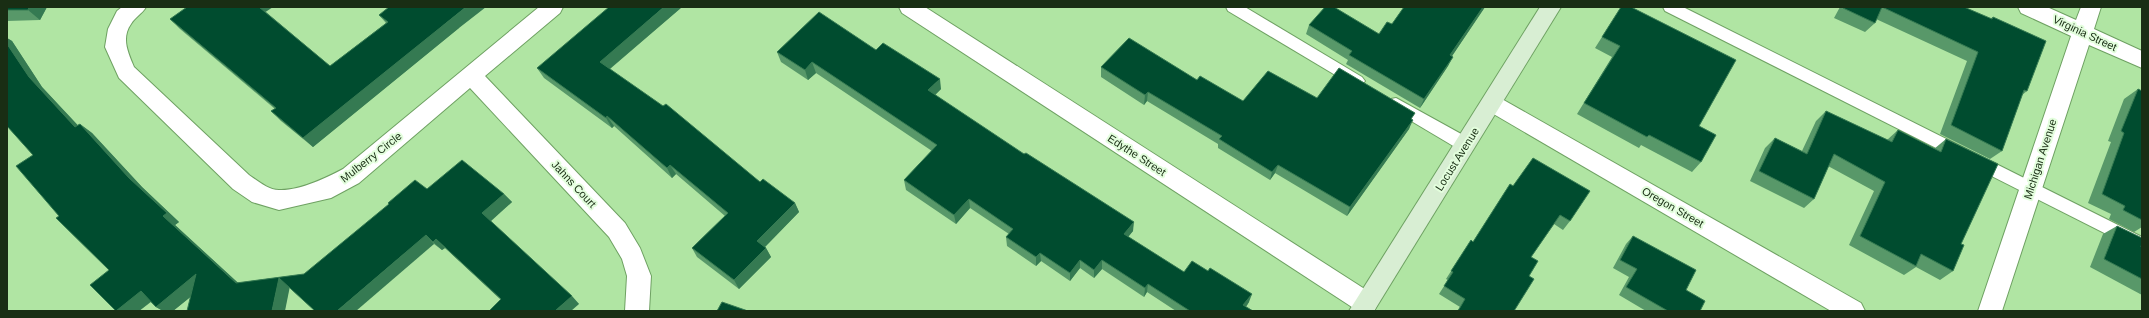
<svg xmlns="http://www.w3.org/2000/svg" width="2149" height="318" font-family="Arial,sans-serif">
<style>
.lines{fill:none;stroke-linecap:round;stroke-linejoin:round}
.lane-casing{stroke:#6ea162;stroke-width:2}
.street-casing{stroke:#6ea162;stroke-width:2}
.secondary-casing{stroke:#6ea162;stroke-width:2}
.lane{fill:#fff;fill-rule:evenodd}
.street{fill:#fff;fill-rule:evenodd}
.secondary{fill:#d8eed3;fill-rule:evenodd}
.wall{fill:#589869}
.shaded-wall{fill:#357a52}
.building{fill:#004c2f;stroke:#357a52}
.labels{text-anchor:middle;stroke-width:4;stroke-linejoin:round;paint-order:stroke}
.street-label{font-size:11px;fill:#192e14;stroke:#e3fedd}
</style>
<rect width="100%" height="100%" fill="#b0e5a3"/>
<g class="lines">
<!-- lane casing -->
<g class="lane-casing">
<g id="lane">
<path d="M 1226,7 L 1245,7 L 1362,77 L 1365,81 L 1362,85 L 1357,87 L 1352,85 L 1228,11 Z"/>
<path d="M 1663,7 L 1683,7 L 2142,237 L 2142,252 L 1665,11 Z"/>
<path d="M 1396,98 L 1472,140 L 1474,145 L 1472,150 L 1466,152 L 1460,150 L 1391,109 L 1388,104 L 1391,99 Z"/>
</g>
</g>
<!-- street casing -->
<g class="street-casing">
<g id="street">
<path d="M 122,7 L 146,7 C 142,14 135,17 131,24 C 121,38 128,53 134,67 L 249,175 C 258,181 268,190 279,190 C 299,191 326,178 343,169 L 539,7 L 563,7 L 560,13 L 485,76 L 625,223 L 640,248 L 651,276 L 649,311 L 625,311 L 627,276 L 622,259 L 609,237 L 470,88 L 359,183 L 331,198 L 279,210 L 252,202 L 233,189 L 119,78 L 105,47 L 108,29 L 117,11 Z"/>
<path d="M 899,7 L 925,7 L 1374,295 L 1378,303 L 1374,311 L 1358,311 L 902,13 Z"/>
<path d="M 2018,7 L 2047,7 L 2076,20 L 2081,7 L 2101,7 L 2094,29 L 2142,51 L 2142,68 L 2089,45 L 2002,311 L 1978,311 L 2071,36 L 2021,13 Z"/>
<path d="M 1493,94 L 1861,303 L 1865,311 L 1831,311 L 1485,109 L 1482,103 L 1485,97 Z"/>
</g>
</g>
<!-- secondary casing -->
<g class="secondary-casing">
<path id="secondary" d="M 1540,7 L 1561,7 L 1374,311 L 1349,311 Z"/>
</g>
<!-- lane -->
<use href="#lane" class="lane"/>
<!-- street -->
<use href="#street" class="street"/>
<!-- secondary -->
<use href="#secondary" class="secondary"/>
</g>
<!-- wall -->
<g class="wall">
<path d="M 7,7 L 47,7 L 40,20 L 7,21 Z"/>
<path d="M 682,7 L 610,69 L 760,182 L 795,203 L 799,212 L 765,247 L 766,248 L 771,257 L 739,289 L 697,257 L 692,248 L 725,216 L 676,174 L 672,178 L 614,126 L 612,128 L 544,78 L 537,68 Z"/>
<path d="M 1404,7 L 1485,7 L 1452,56 L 1448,66 L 1420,108 L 1346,64 L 1348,60 L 1306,34 L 1309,25 L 1379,34 L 1392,24 Z"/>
<path d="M 1621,7 L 1699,126 L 1701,162 L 1692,172 L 1641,145 L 1639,148 L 1577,114 L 1612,57 L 1595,48 Z"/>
<path d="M 1840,7 L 1964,7 L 1990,19 L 1993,17 L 2027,91 L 2022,95 L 2002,151 L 1990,159 L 1940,134 L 1967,61 L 1876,19 L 1875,23 L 1865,32 L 1834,18 Z"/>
<path d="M 266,12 L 330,66 L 386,23 L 379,15 L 459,28 L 313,147 L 281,121 L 271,111 L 275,109 L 180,29 L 170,19 Z"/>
<path d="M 7,38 L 12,41 L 42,87 L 77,125 L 80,124 L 92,133 L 142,187 L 179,222 L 175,225 L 238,283 L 304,274 L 427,189 L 504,194 L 512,202 L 490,221 L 579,304 L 501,300 L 445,248 L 442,250 L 434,244 L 290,288 L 190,297 L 173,311 L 163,311 L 156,307 L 151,302 L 139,311 L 116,311 L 109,270 L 59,216 L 33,155 L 7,126 Z"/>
<path d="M 876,50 L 941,89 L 935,95 L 1133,231 L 1128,237 L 1184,272 L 1249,302 L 1246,307 L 1253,311 L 1176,311 L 1147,292 L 1144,297 L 1102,269 L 1094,278 L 1080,268 L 1070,281 L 1041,261 L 1036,266 L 1007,246 L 1006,237 L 1009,234 L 970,208 L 956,224 L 906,190 L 904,180 L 932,151 L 816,73 L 808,80 L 781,62 L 777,52 Z"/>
<path d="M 1101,67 L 1197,80 L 1243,101 L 1317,98 L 1412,119 L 1409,129 L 1347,216 L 1275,173 L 1270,180 L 1218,148 L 1218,144 L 1147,101 L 1144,105 L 1101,77 Z"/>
<path d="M 2138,89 L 2142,91 L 2142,227 L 2134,232 L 2109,219 L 2111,214 L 2088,203 L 2111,142 L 2108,141 L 2124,99 Z"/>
<path d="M 1826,111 L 1887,140 L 1898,130 L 1934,149 L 1946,139 L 1961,244 L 1953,271 L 1940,280 L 1916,267 L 1904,275 L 1849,245 L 1874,191 L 1828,166 L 1814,199 L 1804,208 L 1750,181 L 1765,148 L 1775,138 L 1802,151 L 1816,121 Z"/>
<path d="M 1510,184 L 1570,221 L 1563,230 L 1554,224 L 1531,257 L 1529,276 L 1514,311 L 1457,311 L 1460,307 L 1439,294 L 1448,280 L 1446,279 L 1471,240 L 1473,242 Z"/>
<path d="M 2117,226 L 2142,248 L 2142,295 L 2090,267 L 2103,234 Z"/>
<path d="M 1633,236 L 1686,290 L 1700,311 L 1646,311 L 1619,295 L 1629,277 L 1613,268 L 1626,244 Z"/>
</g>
<!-- shaded-wall -->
<g class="shaded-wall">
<path d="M 29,7 L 47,7 L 40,20 L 28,10 Z"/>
<path d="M 258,7 L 273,7 L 264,13 Z"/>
<path d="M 466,7 L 486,7 L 459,28 L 313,147 L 303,138 Z"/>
<path d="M 664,7 L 682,7 L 606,72 L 600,62 Z"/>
<path d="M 1483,7 L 1485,7 L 1446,65 L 1450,55 Z"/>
<path d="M 7,38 L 12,41 L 42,87 L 88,136 L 75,127 L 29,77 L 7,44 Z"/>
<path d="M 1453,57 L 1448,66 L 1420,108 L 1424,99 Z"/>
<path d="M 812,62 L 816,73 L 808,80 L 805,70 Z"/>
<path d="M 940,79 L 941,89 L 930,100 L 928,90 Z"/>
<path d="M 1148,92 L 1147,101 L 1144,105 L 1145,95 Z"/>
<path d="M 607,116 L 614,126 L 612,128 L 606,118 Z"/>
<path d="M 1413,120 L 1409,129 L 1347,216 L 1350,207 Z"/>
<path d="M 80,124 L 92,133 L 142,187 L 179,222 L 175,225 L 247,291 L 236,283 L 163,216 L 129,178 Z"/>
<path d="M 670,165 L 676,174 L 672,178 L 667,168 Z"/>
<path d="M 1278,165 L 1275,173 L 1270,180 L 1272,172 Z"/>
<path d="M 504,194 L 512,202 L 490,222 L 482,213 Z"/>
<path d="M 969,199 L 970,208 L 956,224 L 954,215 Z"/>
<path d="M 795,203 L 799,212 L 762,250 L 757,241 Z"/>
<path d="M 1134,222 L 1133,231 L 1123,243 L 1124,234 Z"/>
<path d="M 426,235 L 434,244 L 356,311 L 337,311 Z"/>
<path d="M 436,239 L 445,248 L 442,250 L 433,242 Z"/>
<path d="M 766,248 L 771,257 L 739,289 L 734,280 Z"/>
<path d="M 1040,253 L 1041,261 L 1036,266 L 1036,257 Z"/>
<path d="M 1080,260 L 1080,268 L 1070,281 L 1070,273 Z"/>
<path d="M 1102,260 L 1102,269 L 1094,278 L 1094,270 Z"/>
<path d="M 196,274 L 208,283 L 173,311 L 163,311 L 156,307 Z"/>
<path d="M 279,278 L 290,286 L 285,311 L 272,311 Z"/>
<path d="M 1148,284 L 1147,292 L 1144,297 L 1145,288 Z"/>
<path d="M 141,291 L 154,299 L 139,311 L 116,311 Z"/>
<path d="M 1252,294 L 1249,302 L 1243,311 L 1243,305 Z"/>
<path d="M 572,296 L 579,304 L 571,311 L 555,311 Z"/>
</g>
<!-- building -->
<g class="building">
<path d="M 7,7 L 29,7 L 28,10 L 7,10 Z"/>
<path d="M 187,7 L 259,7 L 330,66 L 388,22 L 379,15 L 389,7 L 466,7 L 303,138 L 271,111 L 276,108 L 170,19 Z"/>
<path d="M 609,7 L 664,7 L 600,62 L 663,106 L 666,104 L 760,182 L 763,179 L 795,203 L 757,241 L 766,248 L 734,280 L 692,248 L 728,213 L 670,165 L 667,168 L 607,116 L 606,118 L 537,68 Z"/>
<path d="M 1325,7 L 1334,7 L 1379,34 L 1387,22 L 1392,24 L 1404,7 L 1483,7 L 1450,55 L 1453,57 L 1424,99 L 1349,55 L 1352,51 L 1309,25 Z"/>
<path d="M 1621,7 L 1631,7 L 1736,60 L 1699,126 L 1716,135 L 1701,162 L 1649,135 L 1647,137 L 1584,103 L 1620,46 L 1602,37 Z"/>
<path d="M 1843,7 L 1964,7 L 1992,19 L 1993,17 L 2046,41 L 2027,91 L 2024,90 L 2002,151 L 1951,125 L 1978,52 L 1882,7 L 1875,23 L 1843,8 Z"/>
<path d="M 819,12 L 876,50 L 883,43 L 940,79 L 928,90 L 1024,154 L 1026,153 L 1134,222 L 1124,234 L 1184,272 L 1192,261 L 1208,271 L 1210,268 L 1252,294 L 1243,305 L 1253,311 L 1190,311 L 1148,284 L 1145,288 L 1102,260 L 1094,270 L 1080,260 L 1070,273 L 1040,253 L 1036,257 L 1006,237 L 1013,229 L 969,199 L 954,215 L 904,180 L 937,145 L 812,62 L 805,70 L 777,52 Z"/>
<path d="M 1129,38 L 1197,80 L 1200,76 L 1243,101 L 1268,71 L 1317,98 L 1339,68 L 1415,113 L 1411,119 L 1413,120 L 1350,207 L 1278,165 L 1272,172 L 1219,139 L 1222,136 L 1148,92 L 1145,95 L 1101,67 Z"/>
<path d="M 7,44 L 29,77 L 75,127 L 80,124 L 129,178 L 167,213 L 163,216 L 236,283 L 304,274 L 389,204 L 388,203 L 415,180 L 427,189 L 462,160 L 504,194 L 482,213 L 572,296 L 555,311 L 489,311 L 501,299 L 436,239 L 433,242 L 426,235 L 337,311 L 315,311 L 279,278 L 272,311 L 187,311 L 196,274 L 156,307 L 141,291 L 116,311 L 90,285 L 109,270 L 56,218 L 59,216 L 16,166 L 33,155 L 7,126 Z"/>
<path d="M 2138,89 L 2142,91 L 2142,220 L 2123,210 L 2125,206 L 2102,194 L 2124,133 L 2121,131 Z"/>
<path d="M 1826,111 L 1892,142 L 1898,130 L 1941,152 L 1946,139 L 1998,164 L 1961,244 L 1964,245 L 1953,271 L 1921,254 L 1916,266 L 1860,236 L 1885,182 L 1834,154 L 1814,199 L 1759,171 L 1775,138 L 1807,154 Z"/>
<path d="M 1533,158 L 1590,191 L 1570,221 L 1560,215 L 1531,257 L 1538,261 L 1529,276 L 1534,279 L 1514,311 L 1458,311 L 1465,299 L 1444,286 L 1453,272 L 1451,271 L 1471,240 L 1473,242 L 1510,184 L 1513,186 Z"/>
<path d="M 2117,226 L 2142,238 L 2142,243 L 2141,247 L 2142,248 L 2142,279 L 2104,259 Z"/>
<path d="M 1633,236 L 1696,270 L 1686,290 L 1705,301 L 1700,311 L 1668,311 L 1626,287 L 1637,269 L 1620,260 Z"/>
<path d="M 722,302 L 748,311 L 717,311 Z"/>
</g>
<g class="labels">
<!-- street labels -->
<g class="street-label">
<text transform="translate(2085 33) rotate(25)" y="4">Virginia Street</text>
<text transform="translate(1137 155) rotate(33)" y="4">Edythe Street</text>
<text transform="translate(371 157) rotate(-38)" y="4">Mulberry Circle</text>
<text transform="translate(1457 159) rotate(-58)" y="4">Locust Avenue</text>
<text transform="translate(2040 159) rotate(-72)" y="4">Michigan Avenue</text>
<text transform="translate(574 184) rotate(47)" y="4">Jahns Court</text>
<text transform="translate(1673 207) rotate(30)" y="4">Oregon Street</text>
</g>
</g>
<!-- border -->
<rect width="2149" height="318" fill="none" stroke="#192e14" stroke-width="16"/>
</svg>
